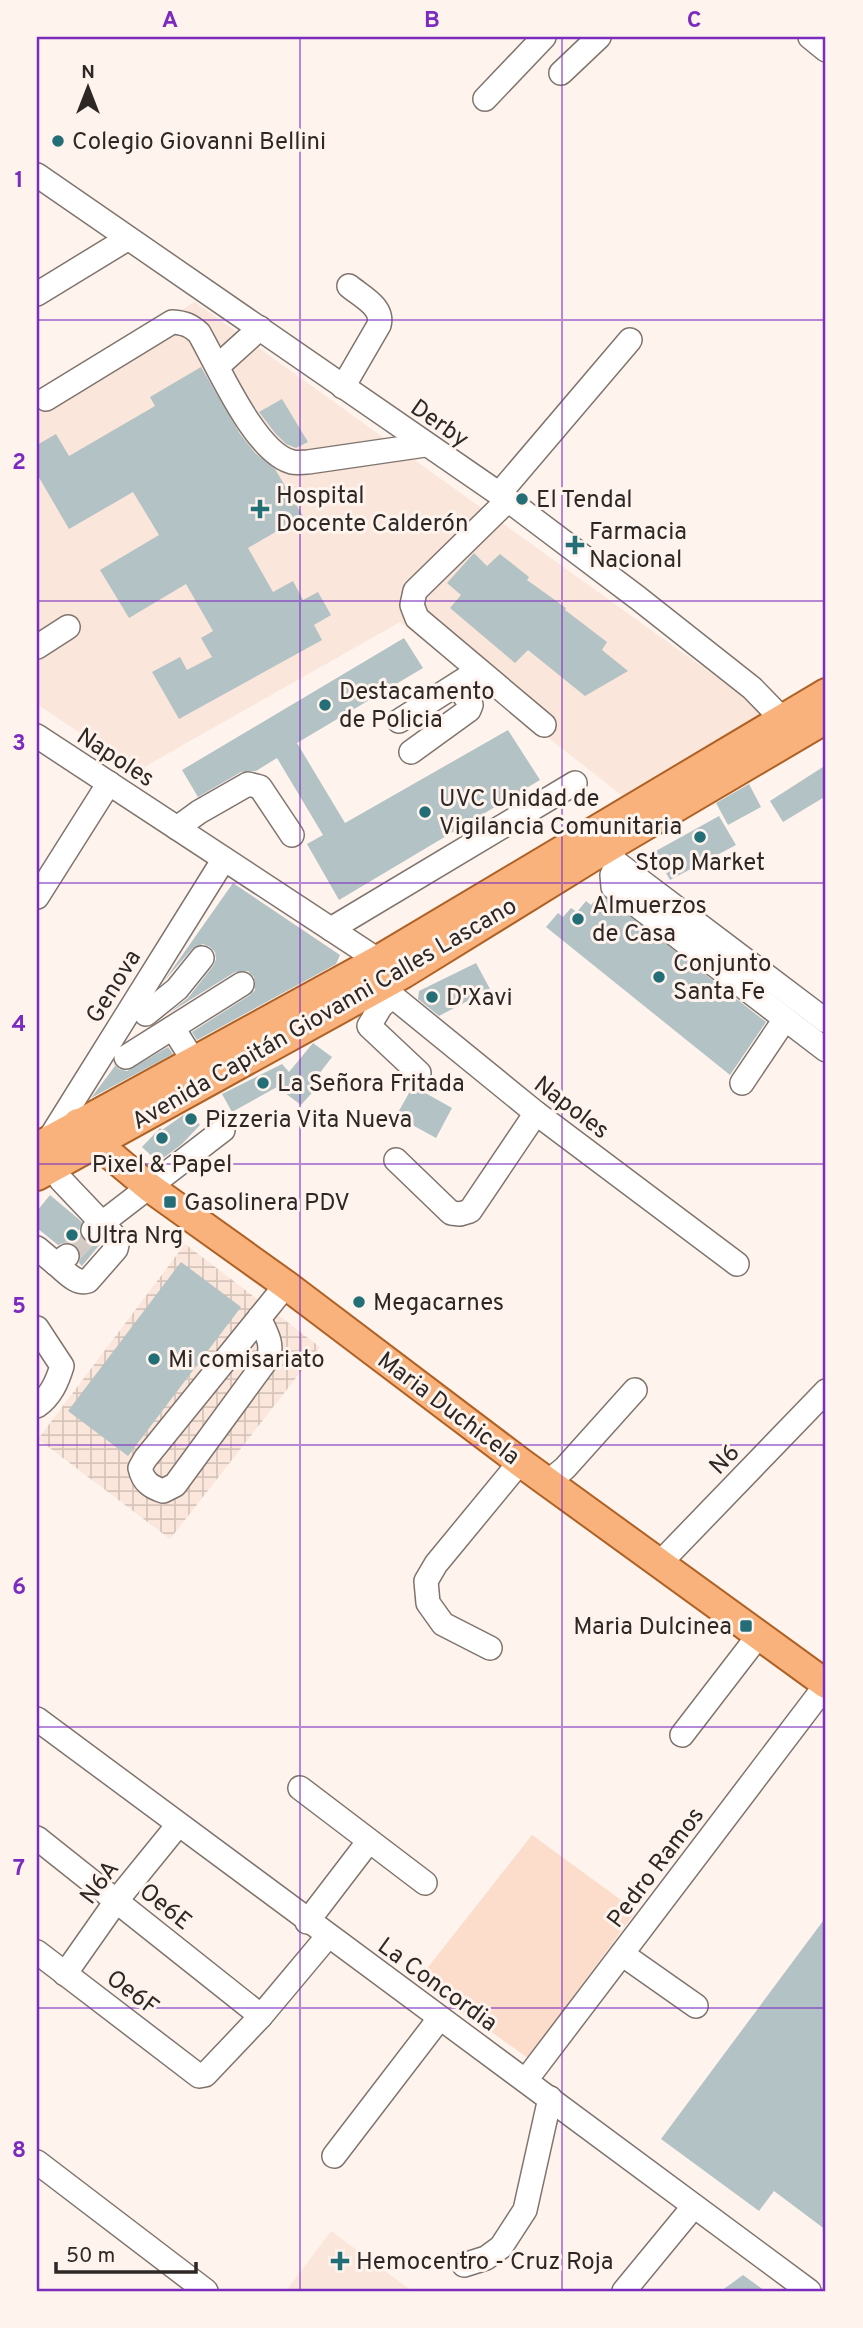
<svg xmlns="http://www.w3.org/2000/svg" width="863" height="2328" font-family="Overpass,sans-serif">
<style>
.built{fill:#fae6da}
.industrial{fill:url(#industrial-grid)}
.park{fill:#fcdcca}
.building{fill:#b3c2c5}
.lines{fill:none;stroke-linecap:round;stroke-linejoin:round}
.minor-tunnel{stroke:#d4cac5;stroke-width:23;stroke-dasharray:23 11;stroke-linecap:butt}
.minor-casing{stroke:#80746e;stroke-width:26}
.major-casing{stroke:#af6124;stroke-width:32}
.minor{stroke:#fff;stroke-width:23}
.major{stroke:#f9b27c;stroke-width:28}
.grid{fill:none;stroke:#7b2cbf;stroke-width:2;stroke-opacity:0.55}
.poi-dot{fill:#246e77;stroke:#fef3ed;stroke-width:2.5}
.labels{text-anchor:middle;stroke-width:6;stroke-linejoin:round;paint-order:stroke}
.poi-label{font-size:24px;fill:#2d2825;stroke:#fef3ed;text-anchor:start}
.street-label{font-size:24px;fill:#2d2825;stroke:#fef3ed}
.neatline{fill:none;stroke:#7b2cbf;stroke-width:2.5}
.grid-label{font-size:23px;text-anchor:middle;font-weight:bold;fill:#7b2cbf}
</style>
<defs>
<pattern id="industrial-grid" width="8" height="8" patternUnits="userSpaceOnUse" patternTransform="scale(1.75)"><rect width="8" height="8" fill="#fae6da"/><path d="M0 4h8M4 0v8" fill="none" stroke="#d7c5bb"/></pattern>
</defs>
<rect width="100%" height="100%" fill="#fef3ed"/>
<!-- built -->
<g class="built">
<path d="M 195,302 L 765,712 L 624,797 L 400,622 L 137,771 L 37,704 L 37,395 Z"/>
<path d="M 331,2231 L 412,2291 L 286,2291 Z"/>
</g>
<!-- industrial -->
<path class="industrial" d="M 185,1244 L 320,1347 L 170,1539 L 38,1439 Z"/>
<!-- park -->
<path class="park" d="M 532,1835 L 636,1911 L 528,2058 L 418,1980 Z"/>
<!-- building -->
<g class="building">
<path d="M 201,367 L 240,434 L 255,453 L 275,469 L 303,516 L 248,548 L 273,592 L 293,581 L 303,600 L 318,592 L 331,615 L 314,625 L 322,640 L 179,719 L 152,672 L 180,657 L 187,670 L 212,657 L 201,638 L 213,631 L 186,584 L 129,618 L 100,570 L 159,535 L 133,492 L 69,529 L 37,474 L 37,445 L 56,434 L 69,456 L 155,406 L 150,397 Z"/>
<path d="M 282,399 L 308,442 L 296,448 L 286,444 L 275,433 L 259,412 Z"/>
<path d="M 474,553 L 487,566 L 500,554 L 529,577 L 527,580 L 566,608 L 565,610 L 607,642 L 602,650 L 628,671 L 585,696 L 528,650 L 515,663 L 450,608 L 461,595 L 447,583 Z"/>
<path d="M 404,638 L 423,668 L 297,743 L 345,823 L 508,730 L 540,780 L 339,900 L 307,844 L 323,835 L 277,758 L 256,771 L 241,772 L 198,797 L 182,770 Z"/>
<path d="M 826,765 L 826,796 L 783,822 L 770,801 Z"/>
<path d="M 749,784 L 761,807 L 728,825 L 716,803 Z"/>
<path d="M 719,816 L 736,845 L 670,880 L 654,852 Z"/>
<path d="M 233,883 L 340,955 L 336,964 L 197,1040 L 192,1032 L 250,995 L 255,990 L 254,977 L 248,971 L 235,972 L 169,1013 L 188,998 L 213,966 L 216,959 L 215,952 L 210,947 L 203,944 L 192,949 L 164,981 Z"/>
<path d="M 601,893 L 766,1022 L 730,1075 L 546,927 L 558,913 L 563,917 L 571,908 L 577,912 L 586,901 L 591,905 Z"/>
<path d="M 476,963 L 490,989 L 439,1016 L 418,999 L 419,991 Z"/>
<path d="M 313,1043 L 332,1057 L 313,1082 L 318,1086 L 301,1105 L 277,1087 L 232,1112 L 222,1094 L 282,1064 L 289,1072 Z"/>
<path d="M 168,1047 L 173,1054 L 91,1098 L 115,1066 L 113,1063 L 119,1069 L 127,1071 Z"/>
<path d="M 413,1086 L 452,1108 L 436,1138 L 396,1116 Z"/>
<path d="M 189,1111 L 200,1125 L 182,1144 L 158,1162 L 142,1147 L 160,1128 L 162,1130 Z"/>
<path d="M 50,1195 L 82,1222 L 79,1231 L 82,1239 L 88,1243 L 101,1243 L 82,1266 L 79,1263 L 81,1255 L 78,1247 L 66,1242 L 58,1245 L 37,1228 L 37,1211 Z"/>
<path d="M 181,1262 L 241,1307 L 128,1456 L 68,1411 Z"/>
<path d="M 826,1917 L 826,2230 L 774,2191 L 759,2211 L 661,2139 Z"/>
<path d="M 743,2275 L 765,2291 L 721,2291 Z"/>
</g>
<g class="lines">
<!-- minor-tunnel -->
<path class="minor-tunnel" d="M 69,1254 L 93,1230"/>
<!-- minor casing -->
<g class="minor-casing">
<g id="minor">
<path d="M 810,37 L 826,50"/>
<path d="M 561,73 L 599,37"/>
<path d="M 485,99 L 544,37"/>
<path d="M 37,175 L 508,500 L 638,598 L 752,688 L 792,729"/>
<path d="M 37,294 L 127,239"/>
<path d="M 218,366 L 260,328"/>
<path d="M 343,387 L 379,325 C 384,307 362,297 349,286"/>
<path d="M 46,399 L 172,322 C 185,323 190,325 199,333 C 218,366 255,453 292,462 C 296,463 303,462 308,462 L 425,445"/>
<path d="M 499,494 L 630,340"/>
<path d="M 508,500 L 415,591 L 412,605 L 417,618 L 544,725"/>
<path d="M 37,647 L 68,627"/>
<path d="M 399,721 L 470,676"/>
<path d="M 37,736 L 378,960"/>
<path d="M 411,752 L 469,710 L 471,705 L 457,685"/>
<path d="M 177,828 L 199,812 L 248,784 L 260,787 L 292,835"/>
<path d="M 605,854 L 826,1021"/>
<path d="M 617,863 L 612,875 L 613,887 L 826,1050"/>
<path d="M 37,897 L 109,783"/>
<path d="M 331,929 L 575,783"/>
<path d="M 380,986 L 536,1113 L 737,1264"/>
<path d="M 392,997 L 381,1006 L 369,1026 L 419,1073"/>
<path d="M 146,1014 L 177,989 L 202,958"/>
<path d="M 173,1028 L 193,1060"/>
<path d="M 126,1057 L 242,984"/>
<path d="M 742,1083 L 785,1019"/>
<path d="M 48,1141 L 224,859"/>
<path d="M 396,1160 L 451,1213 L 460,1214 L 470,1211 L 536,1113"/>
<path d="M 52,1167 L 61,1180 L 118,1240 L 116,1249 L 88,1281 C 76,1285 65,1271 56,1264"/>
<path d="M 93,1230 L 223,1130"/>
<path d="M 37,1248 L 56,1264 L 67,1256"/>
<path d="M 259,1318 C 265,1331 274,1344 268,1358 L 175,1485 L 163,1491 C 151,1487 143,1482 140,1468 L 145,1459 L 286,1285"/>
<path d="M 37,1328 L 62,1366 C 57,1382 51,1396 37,1406"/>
<path d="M 548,1482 L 565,1468 L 635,1390"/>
<path d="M 660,1563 L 826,1391"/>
<path d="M 490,1648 L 443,1624 L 428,1603 L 426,1581 L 436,1564 L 520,1462"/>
<path d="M 37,1719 C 293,1911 552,2099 809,2291"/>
<path d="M 682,1735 L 759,1635"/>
<path d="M 300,1788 L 425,1883"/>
<path d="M 37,1838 L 261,2016"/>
<path d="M 307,1922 L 369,1841"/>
<path d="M 37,1952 L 199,2076 L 205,2075 L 261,2016 L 328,1936"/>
<path d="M 622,1954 L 696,2006"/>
<path d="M 65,1974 L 117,1900 L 178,1825"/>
<path d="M 526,2080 L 826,1685"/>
<path d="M 334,2156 L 439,2019"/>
<path d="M 37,2162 L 206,2291"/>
<path d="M 464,2265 L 486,2258 L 501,2247 L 525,2210 L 550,2098"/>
<path d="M 624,2291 L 694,2206"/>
</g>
</g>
<!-- major casing -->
<g class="major-casing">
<g id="major">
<path d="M 78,1123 L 95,1142 L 149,1187 L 286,1285 L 520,1462 L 826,1684"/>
<path d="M 37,1147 L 378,960 L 826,693"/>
<path d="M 37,1176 L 403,974 L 602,851 L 826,719"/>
</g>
</g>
<!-- minor -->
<use href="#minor" class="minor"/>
<!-- major -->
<use href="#major" class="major"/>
</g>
<!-- grid -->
<path class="grid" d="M 300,37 L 300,2291M 562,37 L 562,2291M 37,320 L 826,320M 37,601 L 826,601M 37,883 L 826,883M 37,1164 L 826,1164M 37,1445 L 826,1445M 37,1727 L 826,1727M 37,2008 L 826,2008"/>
<!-- markers -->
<g class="poi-dot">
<circle cx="58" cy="141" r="7"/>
<circle cx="522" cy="499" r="7"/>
<path d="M256.5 498.5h7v7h7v7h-7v7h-7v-7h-7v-7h7z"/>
<path d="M571.5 534.5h7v7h7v7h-7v7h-7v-7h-7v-7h7z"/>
<circle cx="325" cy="705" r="7"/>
<circle cx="425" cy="812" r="7"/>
<circle cx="700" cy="837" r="7"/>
<circle cx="578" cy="919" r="7"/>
<circle cx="659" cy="977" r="7"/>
<circle cx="432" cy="997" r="7"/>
<circle cx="263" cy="1083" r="7"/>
<circle cx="191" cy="1119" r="7"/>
<circle cx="162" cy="1138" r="7"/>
<rect x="163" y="1195" width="14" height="14" rx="3.5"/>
<circle cx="72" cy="1235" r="7"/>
<circle cx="359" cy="1302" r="7"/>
<circle cx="154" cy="1359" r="7"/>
<rect x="739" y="1619" width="14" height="14" rx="3.5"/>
<path d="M336.5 2250.5h7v7h7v7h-7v7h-7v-7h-7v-7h7z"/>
</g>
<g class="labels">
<!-- poi labels -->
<g class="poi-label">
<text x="72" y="149">Colegio Giovanni Bellini</text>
<text x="276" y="503">Hospital<tspan x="276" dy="28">Docente Calderón</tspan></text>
<text x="536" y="507">El Tendal</text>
<text x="589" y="539">Farmacia<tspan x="589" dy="28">Nacional</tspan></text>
<text x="339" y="699">Destacamento<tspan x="339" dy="28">de Policia</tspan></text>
<text x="439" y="806">UVC Unidad de<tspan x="439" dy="28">Vigilancia Comunitaria</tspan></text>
<text x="700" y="870" text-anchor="middle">Stop Market</text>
<text x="592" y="913">Almuerzos<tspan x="592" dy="28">de Casa</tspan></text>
<text x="673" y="971">Conjunto<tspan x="673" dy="28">Santa Fe</tspan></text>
<text x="446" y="1005">D'Xavi</text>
<text x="277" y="1091">La Señora Fritada</text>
<text x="205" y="1127">Pizzeria Vita Nueva</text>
<text x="162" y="1172" text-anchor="middle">Pixel &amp; Papel</text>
<text x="184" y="1210">Gasolinera PDV</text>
<text x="86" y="1243">Ultra Nrg</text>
<text x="373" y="1310">Megacarnes</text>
<text x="168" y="1367">Mi comisariato</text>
<text x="732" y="1634" text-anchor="end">Maria Dulcinea</text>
<text x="356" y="2269">Hemocentro - Cruz Roja</text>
</g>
<!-- street labels -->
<g class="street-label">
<text transform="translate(440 423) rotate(35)" y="8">Derby</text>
<text transform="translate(116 757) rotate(33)" y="8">Napoles</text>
<text transform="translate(113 986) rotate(-58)" y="8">Genova</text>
<text transform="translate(324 1013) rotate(-30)" y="8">Avenida Capitán Giovanni Calles Lascano</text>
<text transform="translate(572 1107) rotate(37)" y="8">Napoles</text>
<text transform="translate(449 1408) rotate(37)" y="8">Maria Duchicela</text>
<text transform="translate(724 1459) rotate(-46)" y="8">N6</text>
<text transform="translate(655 1867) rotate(-53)" y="8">Pedro Ramos</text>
<text transform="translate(99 1882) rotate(-53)" y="8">N6A</text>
<text transform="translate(166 1906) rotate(39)" y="8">Oe6E</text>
<text transform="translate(438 1984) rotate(36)" y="8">La Concordia</text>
<text transform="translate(133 1992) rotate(37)" y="8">Oe6F</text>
</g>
</g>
<!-- border -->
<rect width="863" height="2328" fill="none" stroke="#fef3ed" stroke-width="77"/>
<!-- north arrow -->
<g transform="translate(88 88)" stroke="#fef3ed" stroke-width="5" paint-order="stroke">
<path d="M0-5L12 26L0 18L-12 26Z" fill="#2d2825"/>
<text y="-10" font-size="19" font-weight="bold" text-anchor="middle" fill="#2d2825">N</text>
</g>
<!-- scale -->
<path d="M56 2262v10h140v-10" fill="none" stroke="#2d2825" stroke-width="3.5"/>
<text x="66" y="2262" font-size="21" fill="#2d2825" stroke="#fef3ed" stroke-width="5" paint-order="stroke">50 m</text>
<rect x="38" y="38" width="786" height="2252" class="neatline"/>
<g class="grid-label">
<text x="170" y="27">A</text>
<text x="432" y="27">B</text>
<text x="694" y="27">C</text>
<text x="19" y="187">1</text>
<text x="19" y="469">2</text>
<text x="19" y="750">3</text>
<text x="19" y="1031">4</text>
<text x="19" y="1313">5</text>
<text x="19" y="1594">6</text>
<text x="19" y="1875">7</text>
<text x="19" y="2157">8</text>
</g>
</svg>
